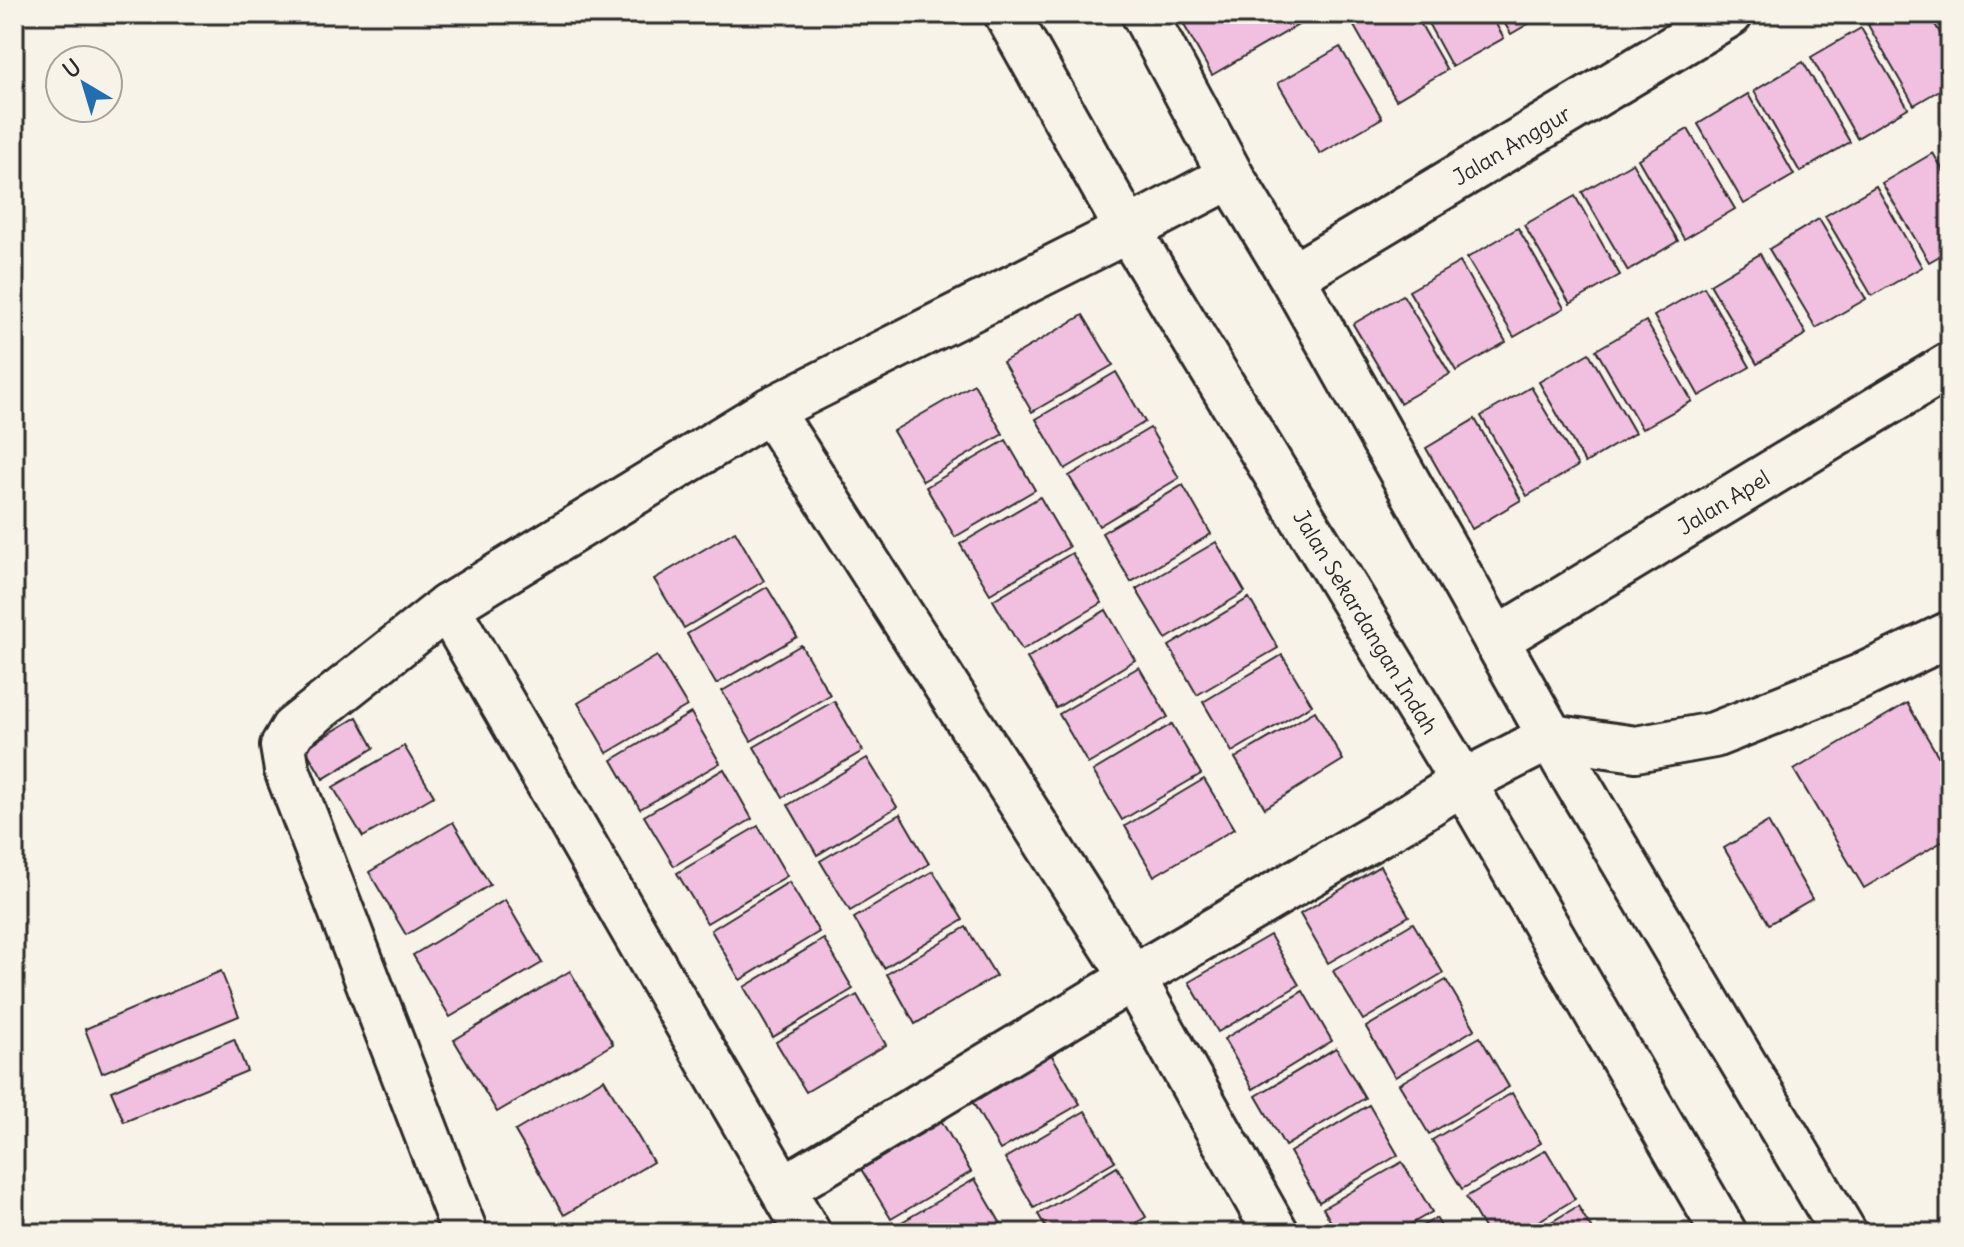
<svg xmlns="http://www.w3.org/2000/svg" width="1964" height="1247" font-family="Delius,sans-serif">
<style>
.building{fill:#f1bfdf;stroke:#2b2b2b;stroke-width:2}
.lines{fill:none;stroke-linecap:round;stroke-linejoin:round}
.minor-casing{stroke:#2b2b2b;stroke-width:50}
.minor{stroke:#f7f3e8;stroke-width:44}
.labels{text-anchor:middle;stroke-width:7;stroke-linejoin:round;paint-order:stroke}
.street-label{font-size:22px;fill:#2b2b2b;stroke:#f7f3e8}
</style>
<rect width="100%" height="100%" fill="#f7f3e8"/>
<filter id="ink" filterUnits="userSpaceOnUse"><feTurbulence type="fractalNoise" baseFrequency=".0125" numOctaves="2"/><feDisplacementMap in="SourceGraphic" scale="16" xChannelSelector="R" yChannelSelector="G"/><feConvolveMatrix kernelMatrix="1 2 1 2 8 2 1 2 1" color-interpolation-filters="sRGB"/></filter>
<g filter="url(#ink)">
<!-- building -->
<g class="building">
<path d="M 1202,14 L 1311,14 L 1312,17 L 1212,75 L 1184,25 Z"/>
<path d="M 1360,14 L 1415,14 L 1447,70 L 1396,100 L 1350,19 Z"/>
<path d="M 1423,14 L 1490,14 L 1504,38 L 1452,67 Z"/>
<path d="M 1499,14 L 1545,14 L 1511,34 Z"/>
<path d="M 1888,14 L 1929,14 L 1950,50 L 1950,84 L 1914,105 L 1868,25 Z"/>
<path d="M 1861,28 L 1908,108 L 1857,138 L 1811,57 Z"/>
<path d="M 1340,47 L 1382,118 L 1320,154 L 1278,83 Z"/>
<path d="M 1803,62 L 1850,142 L 1800,172 L 1754,91 Z"/>
<path d="M 1748,94 L 1794,175 L 1744,204 L 1698,124 Z"/>
<path d="M 1688,129 L 1735,209 L 1684,239 L 1638,159 Z"/>
<path d="M 1933,153 L 1950,182 L 1950,250 L 1929,262 L 1882,183 Z"/>
<path d="M 1632,163 L 1678,241 L 1628,271 L 1582,192 Z"/>
<path d="M 1876,186 L 1922,267 L 1872,296 L 1825,216 Z"/>
<path d="M 1575,196 L 1620,275 L 1570,304 L 1524,225 Z"/>
<path d="M 1819,219 L 1866,299 L 1816,328 L 1769,249 Z"/>
<path d="M 1518,228 L 1564,308 L 1514,337 L 1467,258 Z"/>
<path d="M 1760,254 L 1806,334 L 1757,364 L 1710,284 Z"/>
<path d="M 1460,262 L 1506,342 L 1456,371 L 1409,291 Z"/>
<path d="M 1704,287 L 1750,367 L 1699,396 L 1654,316 Z"/>
<path d="M 1403,295 L 1450,374 L 1400,403 L 1353,324 Z"/>
<path d="M 1083,315 L 1113,365 L 1032,412 L 1003,362 Z"/>
<path d="M 1646,321 L 1692,401 L 1642,429 L 1596,350 Z"/>
<path d="M 1589,353 L 1635,433 L 1585,463 L 1539,382 Z"/>
<path d="M 1116,372 L 1145,422 L 1065,469 L 1036,419 Z"/>
<path d="M 974,384 L 1003,434 L 923,481 L 893,431 Z"/>
<path d="M 1531,387 L 1578,466 L 1527,496 L 1481,416 Z"/>
<path d="M 1475,419 L 1521,500 L 1472,529 L 1426,448 Z"/>
<path d="M 1150,428 L 1179,478 L 1099,526 L 1069,476 Z"/>
<path d="M 1006,440 L 1035,490 L 955,537 L 926,487 Z"/>
<path d="M 1183,485 L 1211,534 L 1131,582 L 1102,533 Z"/>
<path d="M 1040,497 L 1069,547 L 990,594 L 960,544 Z"/>
<path d="M 735,531 L 764,581 L 684,628 L 654,579 Z"/>
<path d="M 1216,542 L 1245,592 L 1166,639 L 1136,589 Z"/>
<path d="M 1072,553 L 1102,603 L 1022,650 L 993,600 Z"/>
<path d="M 767,587 L 797,637 L 716,684 L 687,634 Z"/>
<path d="M 1249,598 L 1278,648 L 1197,695 L 1169,646 Z"/>
<path d="M 1106,610 L 1135,660 L 1056,708 L 1027,658 Z"/>
<path d="M 801,645 L 830,695 L 751,741 L 722,691 Z"/>
<path d="M 1282,655 L 1312,705 L 1232,752 L 1203,702 Z"/>
<path d="M 657,656 L 687,706 L 607,753 L 578,703 Z"/>
<path d="M 1139,667 L 1168,717 L 1088,764 L 1059,714 Z"/>
<path d="M 834,701 L 863,751 L 783,797 L 754,747 Z"/>
<path d="M 1907,703 L 1950,776 L 1950,837 L 1864,888 L 1794,770 Z"/>
<path d="M 1315,711 L 1343,760 L 1265,808 L 1235,758 Z"/>
<path d="M 691,713 L 720,763 L 640,809 L 612,760 Z"/>
<path d="M 357,717 L 374,748 L 323,779 L 305,748 Z"/>
<path d="M 1172,724 L 1201,774 L 1122,820 L 1093,771 Z"/>
<path d="M 404,746 L 434,796 L 363,837 L 333,787 Z"/>
<path d="M 867,758 L 897,807 L 817,855 L 788,805 Z"/>
<path d="M 724,769 L 752,819 L 674,866 L 644,816 Z"/>
<path d="M 1204,779 L 1234,829 L 1154,876 L 1125,826 Z"/>
<path d="M 900,814 L 929,864 L 850,911 L 820,861 Z"/>
<path d="M 453,822 L 490,885 L 406,935 L 369,872 Z"/>
<path d="M 1768,822 L 1812,899 L 1769,924 L 1724,848 Z"/>
<path d="M 758,826 L 787,876 L 707,923 L 677,873 Z"/>
<path d="M 1380,866 L 1409,916 L 1328,963 L 1300,914 Z"/>
<path d="M 933,871 L 963,920 L 884,968 L 854,918 Z"/>
<path d="M 789,882 L 819,932 L 740,980 L 711,930 Z"/>
<path d="M 505,900 L 542,963 L 450,1017 L 413,955 Z"/>
<path d="M 1413,923 L 1443,973 L 1363,1020 L 1333,971 Z"/>
<path d="M 966,927 L 996,976 L 915,1024 L 887,974 Z"/>
<path d="M 1270,935 L 1299,985 L 1218,1032 L 1189,982 Z"/>
<path d="M 824,939 L 853,989 L 773,1037 L 744,987 Z"/>
<path d="M 221,971 L 239,1016 L 102,1073 L 85,1029 Z"/>
<path d="M 570,971 L 613,1044 L 497,1112 L 454,1040 Z"/>
<path d="M 1446,980 L 1475,1029 L 1395,1077 L 1366,1027 Z"/>
<path d="M 1303,991 L 1332,1041 L 1253,1089 L 1224,1039 Z"/>
<path d="M 857,995 L 886,1045 L 806,1092 L 776,1042 Z"/>
<path d="M 1480,1037 L 1509,1087 L 1429,1134 L 1399,1084 Z"/>
<path d="M 234,1039 L 247,1071 L 124,1122 L 111,1091 Z"/>
<path d="M 1336,1048 L 1365,1098 L 1285,1146 L 1256,1096 Z"/>
<path d="M 1051,1054 L 1080,1104 L 1000,1150 L 972,1101 Z"/>
<path d="M 604,1079 L 653,1162 L 564,1215 L 515,1131 Z"/>
<path d="M 1512,1093 L 1541,1143 L 1462,1189 L 1432,1140 Z"/>
<path d="M 1369,1105 L 1398,1155 L 1319,1202 L 1290,1152 Z"/>
<path d="M 1085,1111 L 1115,1161 L 1034,1208 L 1005,1158 Z"/>
<path d="M 942,1122 L 971,1172 L 891,1219 L 861,1169 Z"/>
<path d="M 1546,1150 L 1575,1199 L 1519,1233 L 1487,1233 L 1466,1197 Z"/>
<path d="M 1402,1162 L 1432,1212 L 1395,1233 L 1337,1233 L 1323,1208 Z"/>
<path d="M 1117,1167 L 1146,1217 L 1120,1233 L 1049,1233 L 1038,1214 Z"/>
<path d="M 975,1179 L 1004,1229 L 997,1233 L 899,1233 L 895,1226 Z"/>
<path d="M 1578,1206 L 1594,1233 L 1533,1233 Z"/>
<path d="M 1436,1218 L 1445,1233 L 1410,1233 Z"/>
</g>
<g class="lines">
<!-- minor casing -->
<g class="minor-casing">
<g id="minor">
<path id="s1" d="M 1007,14 L 1128,230 L 1463,782 L 1724,1233"/>
<path d="M 1144,14 L 1231,176 L 1292,277 L 1566,764 L 1844,1233"/>
<path id="s2" d="M 1292,277 L 1730,14"/>
<path d="M 770,410 L 1133,978 L 1276,1233"/>
<path d="M 447,607 L 293,729 L 283,746 L 287,770 L 465,1233"/>
<path id="s3" d="M 1496,640 L 1950,365"/>
<path d="M 784,1188 L 1133,978 L 1411,815 L 1463,782 L 1551,737 L 1636,749 L 1714,735 L 1858,678 L 1950,634"/>
<path d="M 808,1233 L 447,607 L 770,410 L 1128,230 L 1231,176"/>
</g>
</g>
<!-- minor -->
<use href="#minor" class="minor"/>
</g>
</g>
<g class="labels">
<!-- street labels -->
<g class="street-label">
<text dy="8" stroke="none"><textPath href="#s2" startOffset="256">Jalan Anggur</textPath></text>
<text dy="8" stroke="none"><textPath href="#s3" startOffset="266">Jalan Apel</textPath></text>
<text dy="8" stroke="none"><textPath href="#s1" startOffset="706">Jalan Sekardangan Indah</textPath></text>
</g>
</g>
<!-- margin -->
<rect width="1964" height="1247" fill="none" stroke="#f7f3e8" stroke-width="48"/>
<rect x="24" y="24" width="1916" height="1199" fill="none" stroke="#2b2b2b" stroke-width="3" filter="url(#ink)"/>
<!-- north arrow -->
<g transform="translate(84 84) rotate(322)"><circle r="38" fill="#f7f3e8" stroke="#a5a39c" stroke-width="2"/>
<path d="M0-6L14 30L0 20L-14 30Z" fill="#1f6fb2"/>
<text y="-12" font-size="22" font-weight="bold" text-anchor="middle" fill="#2b2b2b">U</text>
</g>
</svg>
